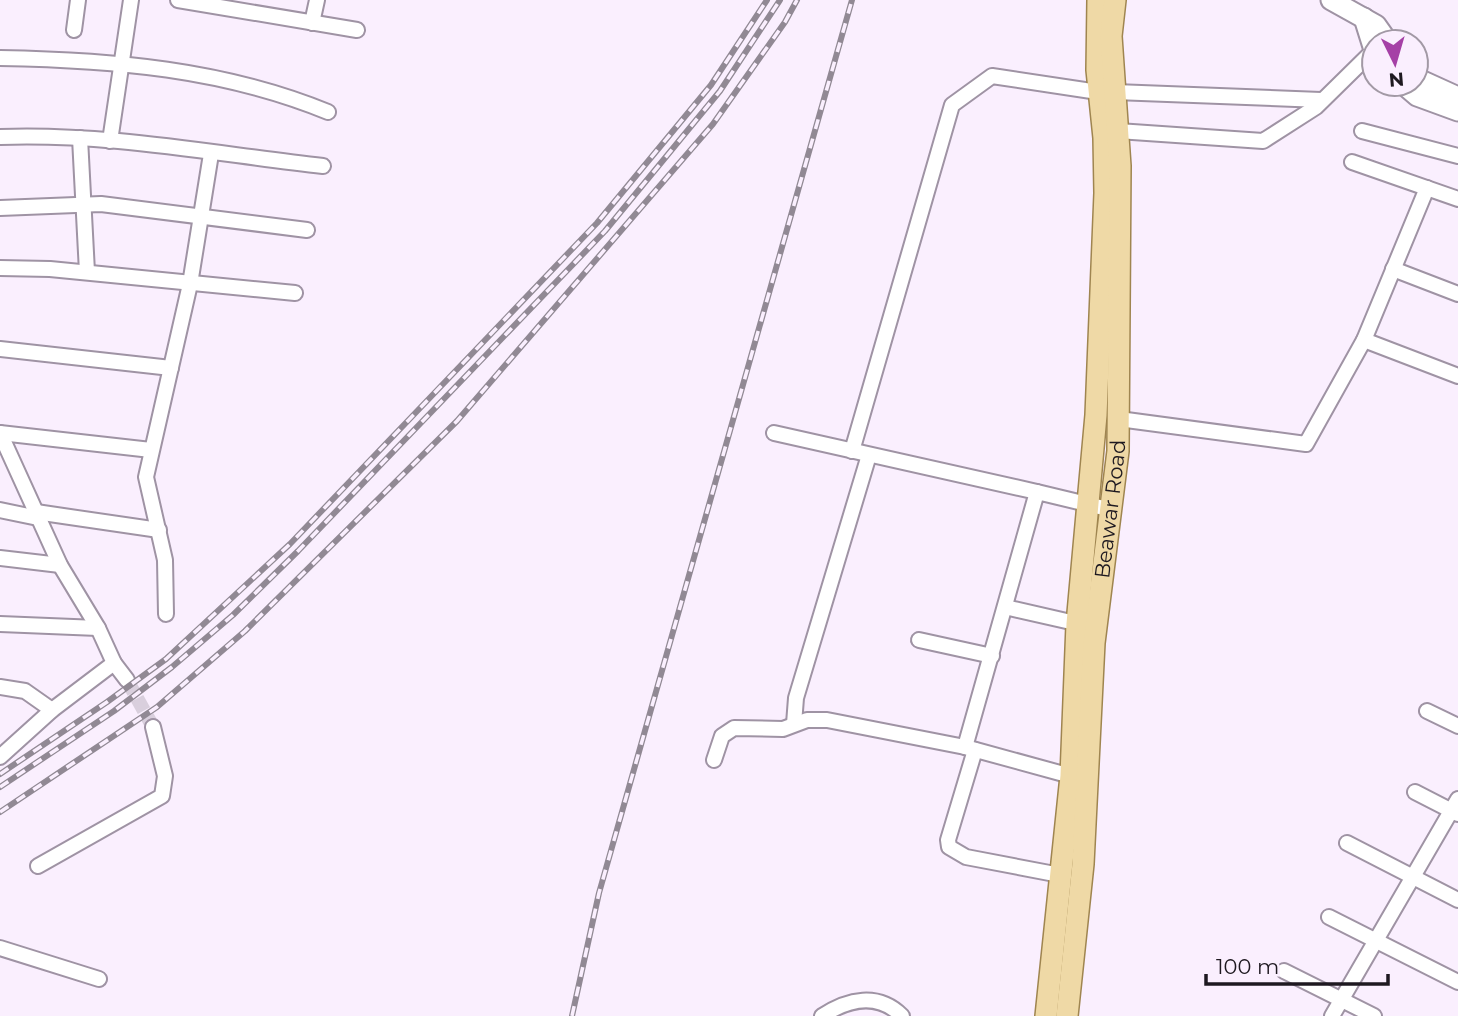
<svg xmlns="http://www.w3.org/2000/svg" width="1458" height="1016" font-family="Montserrat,sans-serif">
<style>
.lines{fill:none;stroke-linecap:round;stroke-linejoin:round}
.street-tunnel{stroke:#d9cfdd;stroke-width:14;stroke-dasharray:14 7;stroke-linecap:butt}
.street-casing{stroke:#9f93a4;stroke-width:18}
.secondary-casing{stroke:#9f93a4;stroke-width:23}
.primary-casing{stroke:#9f8550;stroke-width:24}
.street{stroke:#fff;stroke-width:14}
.secondary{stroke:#fff;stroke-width:19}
.primary{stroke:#efd9a6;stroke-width:21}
.rail-casing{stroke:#918994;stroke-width:6}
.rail{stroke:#faeffe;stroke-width:3.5;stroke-dasharray:10;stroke-linecap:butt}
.labels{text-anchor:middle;stroke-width:5;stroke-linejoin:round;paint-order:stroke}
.street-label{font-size:21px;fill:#1e1920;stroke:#faeffe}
</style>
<rect width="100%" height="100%" fill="#faeffe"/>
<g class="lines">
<!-- street-tunnel -->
<path class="street-tunnel" d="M 127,680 L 153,727"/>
<!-- street casing -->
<g class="street-casing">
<g id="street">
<path d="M 178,0 L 357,30"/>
<path d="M 312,23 L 317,0"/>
<path d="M 74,30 L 78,0"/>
<path d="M 0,58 C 113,60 223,69 328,112"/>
<path d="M 1115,92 L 1321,100"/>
<path d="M 1118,131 L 1263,141 L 1316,107 L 1374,50"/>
<path d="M 1362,131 L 1458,156"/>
<path d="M 0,137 C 108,133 215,154 323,166"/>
<path d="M 80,138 L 87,272"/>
<path d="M 110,141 L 131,0"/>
<path d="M 1352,162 L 1458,199"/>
<path d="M 0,208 L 101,204 L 307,230"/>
<path d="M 0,268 L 50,269 L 295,293"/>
<path d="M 1393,269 L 1458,294"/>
<path d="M 1364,340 L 1458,376"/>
<path d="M 0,349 L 171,368"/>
<path d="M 1119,419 L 1306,444 L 1364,340 L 1427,188"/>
<path d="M 0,433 L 60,565 L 98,628 L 114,663 L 52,710 L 0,757"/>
<path d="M 0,433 L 151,450"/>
<path d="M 774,433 L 1037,492"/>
<path d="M 852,451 L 952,105 L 992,76 L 1098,92"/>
<path d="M 0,510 L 38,518"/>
<path d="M 36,512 L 159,530"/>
<path d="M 0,558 L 60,565"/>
<path d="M 1005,607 L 1084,625"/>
<path d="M 166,614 L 165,560 L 146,477 L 190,284 L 211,154"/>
<path d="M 0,624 L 98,628"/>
<path d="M 919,640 L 992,656"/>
<path d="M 114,663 L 127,680"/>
<path d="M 0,687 L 25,691 L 52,710"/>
<path d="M 1427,711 L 1458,726"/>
<path d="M 794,724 L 796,698 L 869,455"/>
<path d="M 965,747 L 1037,492 L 1112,510"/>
<path d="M 975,750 L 948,840 L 949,847 L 966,857 L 1060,875"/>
<path d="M 714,760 L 722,736 L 734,728 L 783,729 L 807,720 L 827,720 L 965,747 L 1071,776"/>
<path d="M 1415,792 L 1458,814"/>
<path d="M 1347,843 L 1458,900"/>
<path d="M 38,866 L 162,796 L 165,776 L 153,727"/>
<path d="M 1329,917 L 1458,982"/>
<path d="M 0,948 L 99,979"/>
<path d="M 1284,971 L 1374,1016"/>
<path d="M 822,1016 C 848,999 878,992 902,1016"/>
<path d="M 1332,1016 L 1458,799"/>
</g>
</g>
<!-- secondary casing -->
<g class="secondary-casing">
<g id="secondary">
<path d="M 1331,0 L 1376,25 L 1388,42"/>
<path d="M 1364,18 L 1374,50"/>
<path d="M 1416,78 L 1458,97"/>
<path d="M 1403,84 L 1417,96 L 1458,111"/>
</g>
</g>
<!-- primary casing -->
<g class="primary-casing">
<g id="primary">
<path d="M 1046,1016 L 1071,776 L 1077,624 L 1096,415 L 1105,193 L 1104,138 L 1097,70 L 1098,0"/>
<path id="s1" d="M 1067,1016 L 1083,864 L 1094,643 L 1118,451 L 1120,166 L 1111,36 L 1115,0"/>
</g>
</g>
<!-- street -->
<use href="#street" class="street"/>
<!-- secondary -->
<use href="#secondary" class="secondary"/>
<!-- primary -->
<use href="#primary" class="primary"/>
<!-- rail casing -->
<g class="rail-casing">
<g id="rail">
<path d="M 0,774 L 107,702 L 166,659 L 290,544 L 597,223 L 711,85 L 767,0"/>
<path d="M 0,787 L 114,711 L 172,667 L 233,615 L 298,551 L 605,231 L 720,91 L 780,0"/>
<path d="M 0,812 L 157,707 L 245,631 L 457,421 L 713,124 L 785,22 L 797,0"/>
<path d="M 572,1016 L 599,893 L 852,0"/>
</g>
</g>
<!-- rail -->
<use href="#rail" class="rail"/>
</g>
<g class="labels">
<!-- street labels -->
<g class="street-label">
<text dy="7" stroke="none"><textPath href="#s1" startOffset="509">Beawar Road</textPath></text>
</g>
</g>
<!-- north arrow -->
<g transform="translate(1395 63) rotate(175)"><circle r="33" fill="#faeffe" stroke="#a299a5" stroke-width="2"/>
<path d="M0-5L12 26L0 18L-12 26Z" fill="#a540a6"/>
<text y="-10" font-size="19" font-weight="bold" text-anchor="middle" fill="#1e1920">N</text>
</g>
<!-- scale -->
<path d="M1206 974v10h182v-10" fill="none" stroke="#1e1920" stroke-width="3.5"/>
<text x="1216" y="974" font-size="21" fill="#1e1920" stroke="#faeffe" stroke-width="5" paint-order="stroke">100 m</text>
</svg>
